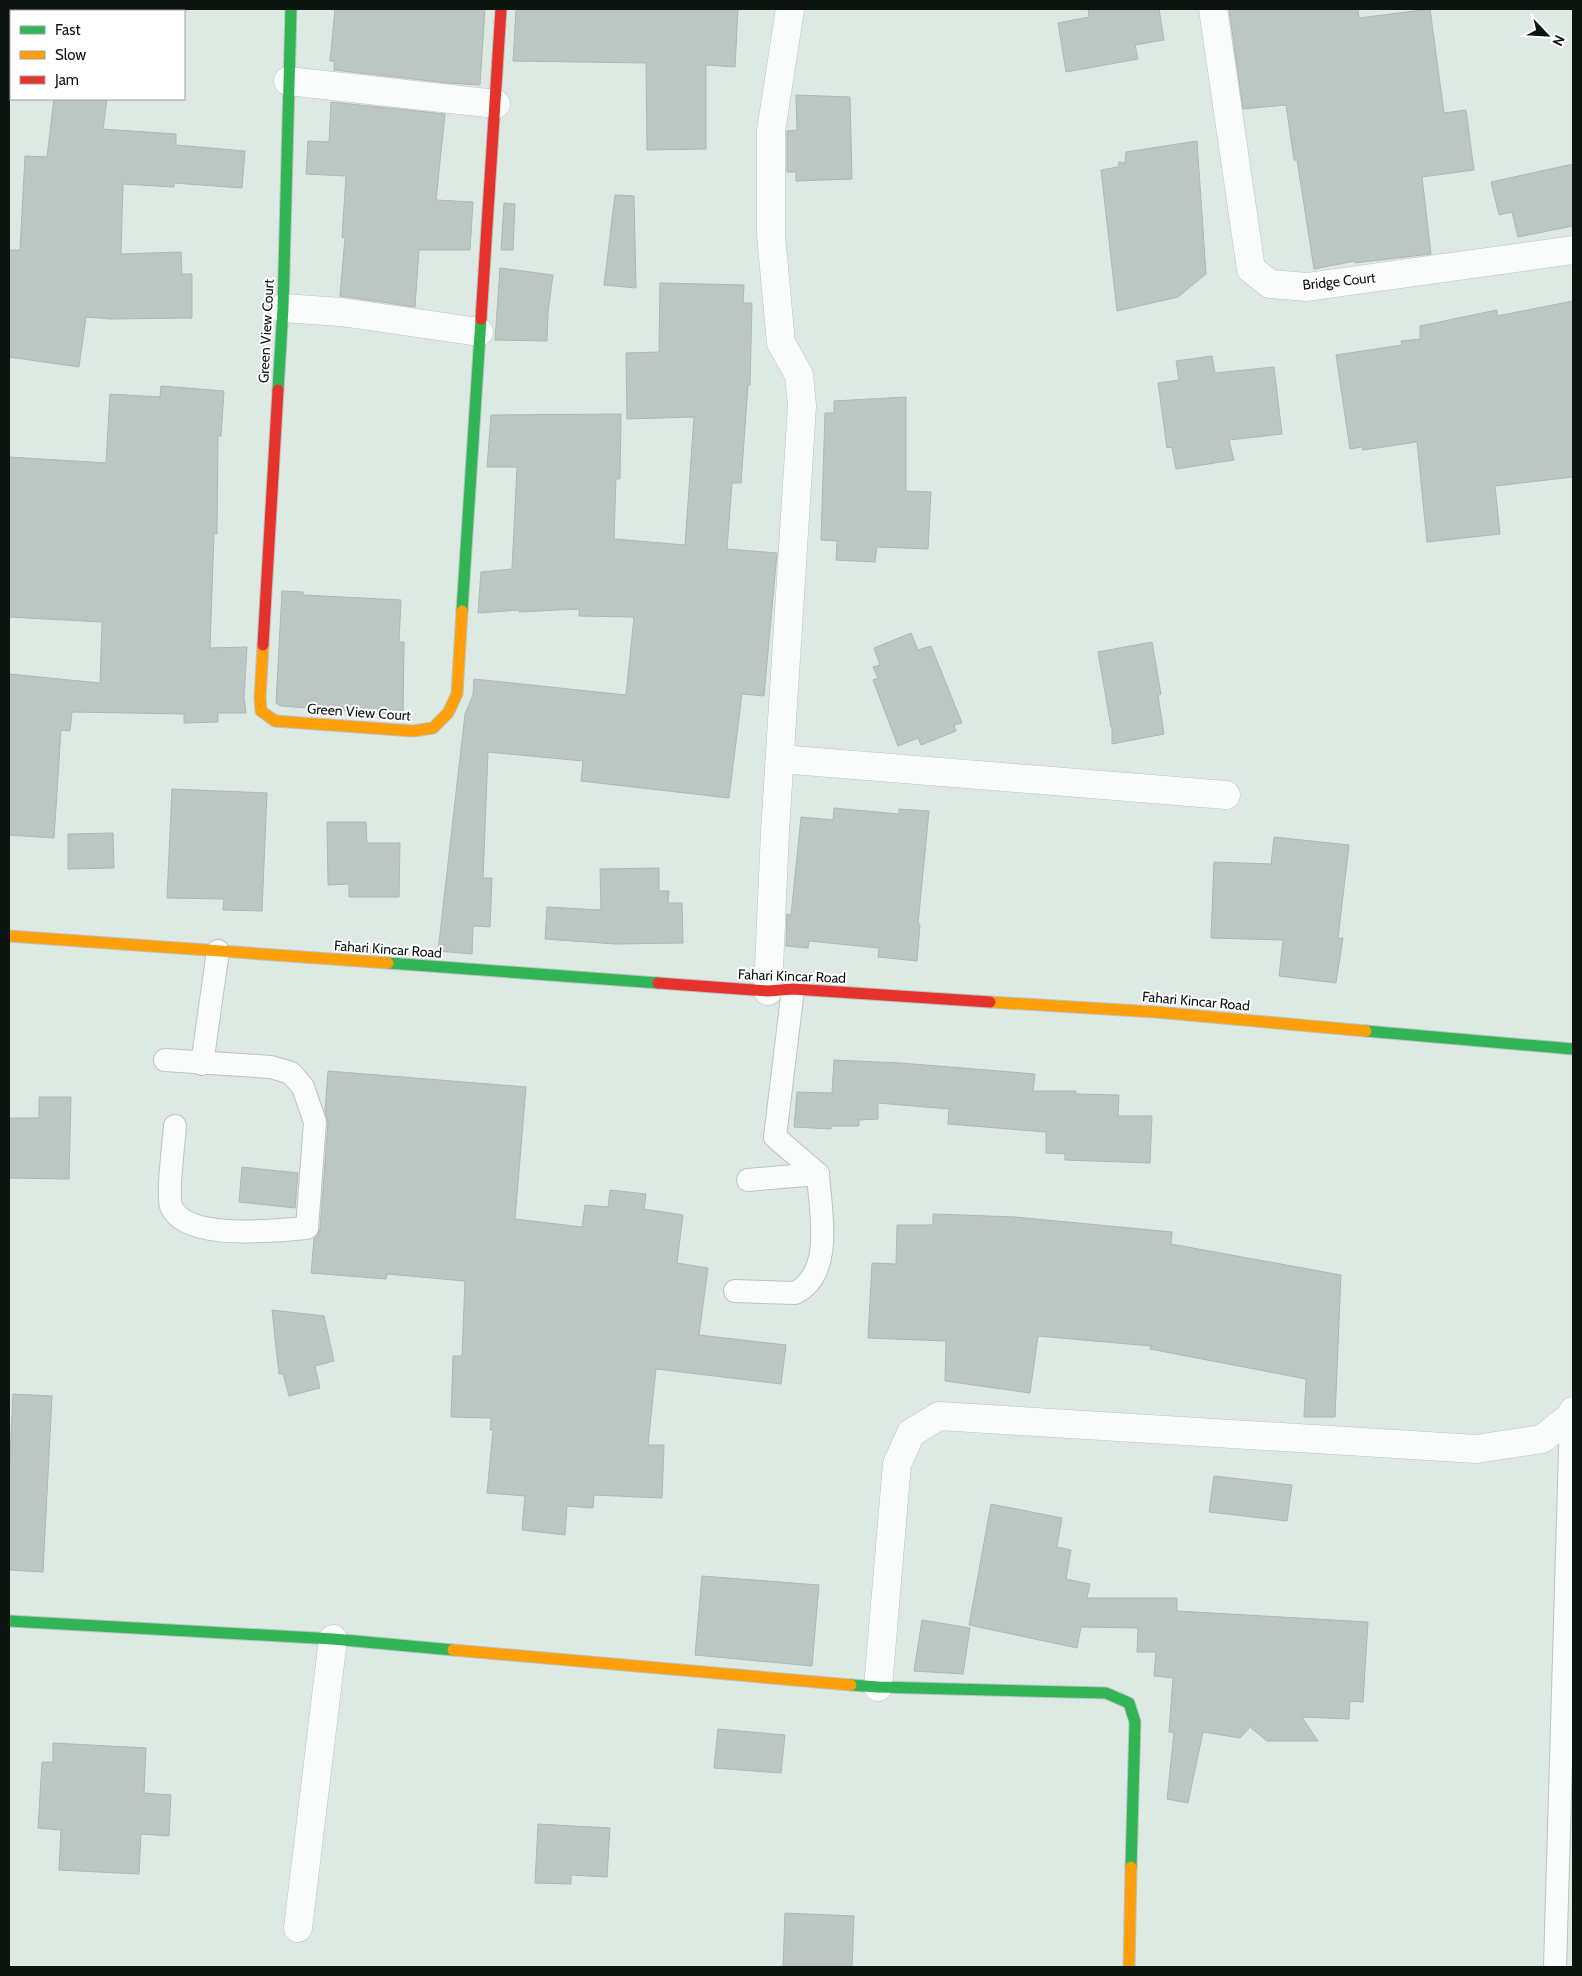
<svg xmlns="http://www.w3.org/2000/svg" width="1582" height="1976" font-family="Cabin,sans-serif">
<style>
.building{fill:#bcc6c3;stroke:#adb7b4}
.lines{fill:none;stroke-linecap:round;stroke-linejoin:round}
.lane-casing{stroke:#bbc4bf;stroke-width:24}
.street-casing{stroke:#bbc4bf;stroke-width:29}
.fast-casing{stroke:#bbc4bf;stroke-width:13}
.slow-casing{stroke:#bbc4bf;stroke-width:13}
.jam-casing{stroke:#bbc4bf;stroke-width:13}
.lane{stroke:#fafcfb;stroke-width:22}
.street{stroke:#fafcfb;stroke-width:28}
.fast{stroke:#30b455;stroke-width:11}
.slow{stroke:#ff9f0a;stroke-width:11}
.jam{stroke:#e5322d;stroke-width:11}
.labels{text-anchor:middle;stroke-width:4;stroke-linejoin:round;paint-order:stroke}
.street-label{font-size:14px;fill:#0c1410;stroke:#fff}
</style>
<rect width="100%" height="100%" fill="#dde9e3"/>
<!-- building -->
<g class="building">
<path d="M 335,9 L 485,9 L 480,85 L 448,83 L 334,70 L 334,61 L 330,61 Z"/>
<path d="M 516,9 L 738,9 L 735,67 L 706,65 L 706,149 L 647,150 L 646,63 L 513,61 Z"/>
<path d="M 1088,9 L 1159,9 L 1164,40 L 1135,45 L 1138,59 L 1066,72 L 1058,23 L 1089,17 Z"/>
<path d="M 1229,9 L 1358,9 L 1359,18 L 1430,9 L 1444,113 L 1466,110 L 1474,170 L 1422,177 L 1431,254 L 1355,263 L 1355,261 L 1314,269 L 1297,160 L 1294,160 L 1286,105 L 1243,109 Z"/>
<path d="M 796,95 L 850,97 L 852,179 L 796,181 L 796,172 L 787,172 L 787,131 L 797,130 Z"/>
<path d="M 54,99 L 107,99 L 103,129 L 176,134 L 176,145 L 245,151 L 242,188 L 174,183 L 174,187 L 123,184 L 121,254 L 181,252 L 182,274 L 192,274 L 192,318 L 110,319 L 86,317 L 79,367 L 9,357 L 9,250 L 20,250 L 25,156 L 47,157 Z"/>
<path d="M 331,102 L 445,114 L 436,200 L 473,202 L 470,250 L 419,250 L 415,307 L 340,296 L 345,238 L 342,237 L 346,176 L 306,174 L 308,141 L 329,142 Z"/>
<path d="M 1197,141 L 1206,274 L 1178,297 L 1117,311 L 1101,170 L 1118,167 L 1119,162 L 1125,163 L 1126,152 Z"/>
<path d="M 1573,164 L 1573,226 L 1518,237 L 1512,212 L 1499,215 L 1491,182 Z"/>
<path d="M 615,195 L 634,196 L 636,288 L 604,285 Z"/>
<path d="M 504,203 L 515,204 L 513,250 L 501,250 Z"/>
<path d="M 500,268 L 553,275 L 548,312 L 547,341 L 495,340 Z"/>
<path d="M 660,283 L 744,285 L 743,303 L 752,303 L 750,385 L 748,385 L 741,483 L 732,483 L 727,549 L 777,553 L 764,696 L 742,694 L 729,798 L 581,781 L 583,761 L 488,752 L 483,878 L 492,878 L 490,927 L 473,926 L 472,954 L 438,951 L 465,714 L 473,695 L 474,679 L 626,695 L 634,617 L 579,616 L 579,609 L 519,612 L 519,610 L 478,613 L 481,572 L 512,569 L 517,467 L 487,467 L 491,415 L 621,414 L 620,479 L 616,479 L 614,539 L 685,545 L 694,417 L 627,419 L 626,353 L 659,352 Z"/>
<path d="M 1573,301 L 1573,477 L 1495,486 L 1500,534 L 1427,542 L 1417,442 L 1363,450 L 1362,447 L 1350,449 L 1336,355 L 1402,345 L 1401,341 L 1420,339 L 1420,326 L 1497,310 L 1497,316 Z"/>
<path d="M 1212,356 L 1215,373 L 1274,367 L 1282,434 L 1229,440 L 1234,460 L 1176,469 L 1172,447 L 1167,448 L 1158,383 L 1179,380 L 1176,361 Z"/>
<path d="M 161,386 L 224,391 L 221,436 L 218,436 L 217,534 L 214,533 L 210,648 L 247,647 L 244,697 L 246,713 L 218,713 L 218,722 L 184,723 L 184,714 L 72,712 L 70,731 L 61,730 L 54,838 L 9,835 L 9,674 L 100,683 L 102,622 L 9,617 L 9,457 L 106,463 L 110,394 L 160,397 Z"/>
<path d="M 906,397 L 906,491 L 931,492 L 928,549 L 877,547 L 875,562 L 836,560 L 837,541 L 821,540 L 825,413 L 834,413 L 834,401 Z"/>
<path d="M 282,591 L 303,592 L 303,595 L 401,600 L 399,642 L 404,642 L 403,715 L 281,706 L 276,703 Z"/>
<path d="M 911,633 L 918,650 L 931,646 L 962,723 L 954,725 L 956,731 L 921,745 L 918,738 L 898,746 L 873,680 L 878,678 L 873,667 L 880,665 L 874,648 Z"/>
<path d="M 1152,642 L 1161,694 L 1158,695 L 1164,734 L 1112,744 L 1112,727 L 1111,727 L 1098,652 Z"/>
<path d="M 172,789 L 267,793 L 262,911 L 223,910 L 224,899 L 167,898 Z"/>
<path d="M 834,808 L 899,814 L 899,809 L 929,811 L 918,924 L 920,924 L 917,961 L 878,957 L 879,948 L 809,941 L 808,948 L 786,946 L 787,914 L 791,915 L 801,817 L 833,820 Z"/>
<path d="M 327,822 L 366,822 L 367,843 L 400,843 L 399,897 L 349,897 L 349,884 L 328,885 Z"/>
<path d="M 113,833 L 114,868 L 68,869 L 68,834 Z"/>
<path d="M 1274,837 L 1349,845 L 1338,938 L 1343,938 L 1336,983 L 1279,976 L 1283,940 L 1211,938 L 1214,862 L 1271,864 Z"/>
<path d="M 659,868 L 659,891 L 669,891 L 668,903 L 682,903 L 683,943 L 615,944 L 545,939 L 547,907 L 601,910 L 600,869 Z"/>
<path d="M 834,1060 L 901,1063 L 1035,1074 L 1033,1091 L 1076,1091 L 1076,1094 L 1119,1095 L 1118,1116 L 1152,1116 L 1150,1163 L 1065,1160 L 1065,1154 L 1046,1153 L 1046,1132 L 948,1124 L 949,1109 L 878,1103 L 878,1119 L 859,1120 L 859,1126 L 831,1126 L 831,1129 L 794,1127 L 797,1092 L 832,1093 Z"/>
<path d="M 328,1071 L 526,1087 L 515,1219 L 582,1227 L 585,1205 L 608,1207 L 610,1190 L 646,1194 L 644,1209 L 683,1215 L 677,1263 L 708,1268 L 699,1335 L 786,1345 L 781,1384 L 656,1369 L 648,1445 L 664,1445 L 662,1498 L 594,1495 L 593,1508 L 567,1506 L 565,1535 L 522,1530 L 525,1496 L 487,1493 L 493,1430 L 490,1430 L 491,1418 L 451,1417 L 453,1356 L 462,1356 L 465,1281 L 387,1274 L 386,1279 L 311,1273 L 314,1239 L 318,1234 L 320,1229 L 328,1123 L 325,1111 Z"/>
<path d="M 39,1097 L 71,1097 L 69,1179 L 9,1178 L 9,1118 L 39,1118 Z"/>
<path d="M 242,1167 L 298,1173 L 295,1208 L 239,1202 Z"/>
<path d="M 933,1214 L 1015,1217 L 1172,1232 L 1171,1244 L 1341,1275 L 1335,1417 L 1304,1417 L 1306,1379 L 1150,1349 L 1151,1346 L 1038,1336 L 1030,1393 L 945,1381 L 946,1341 L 868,1338 L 872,1263 L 896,1264 L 897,1225 L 933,1225 Z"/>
<path d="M 272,1310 L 324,1316 L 334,1361 L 315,1366 L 320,1388 L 289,1396 L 283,1374 L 279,1374 Z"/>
<path d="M 13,1394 L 52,1396 L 43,1572 L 9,1570 L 9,1476 Z"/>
<path d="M 1214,1476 L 1292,1485 L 1287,1521 L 1209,1512 Z"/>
<path d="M 991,1504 L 1062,1518 L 1057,1547 L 1071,1550 L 1066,1579 L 1090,1584 L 1087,1598 L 1177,1598 L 1177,1611 L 1368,1622 L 1363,1702 L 1350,1701 L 1349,1719 L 1302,1717 L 1318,1741 L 1267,1741 L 1250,1727 L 1240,1738 L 1203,1732 L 1188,1803 L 1167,1799 L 1174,1733 L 1169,1732 L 1173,1678 L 1154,1676 L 1156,1652 L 1137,1652 L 1138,1628 L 1081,1627 L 1077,1648 L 969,1625 Z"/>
<path d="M 702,1576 L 819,1585 L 812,1666 L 695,1655 Z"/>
<path d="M 922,1620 L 970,1628 L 963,1674 L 914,1671 Z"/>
<path d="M 718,1729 L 785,1735 L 781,1773 L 714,1768 Z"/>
<path d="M 53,1743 L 146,1748 L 144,1793 L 171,1795 L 169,1836 L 141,1834 L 139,1874 L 59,1870 L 61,1830 L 38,1828 L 42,1762 L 53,1762 Z"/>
<path d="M 538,1824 L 610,1828 L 607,1877 L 571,1875 L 571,1884 L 535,1883 Z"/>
<path d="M 785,1913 L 854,1916 L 852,1967 L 783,1967 Z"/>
</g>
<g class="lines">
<!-- lane casing -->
<g class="lane-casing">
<g id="lane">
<path d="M 165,1060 L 271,1067 L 291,1073 L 303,1087 L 315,1122 L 307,1228 C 276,1230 185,1242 171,1206 C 167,1194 174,1141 175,1126"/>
<path d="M 202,1064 L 218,951"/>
<path d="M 748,1180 L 818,1174"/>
<path d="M 735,1291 L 795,1293 C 835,1273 820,1210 818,1174 L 775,1137 L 793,989"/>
<path d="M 1555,1967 L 1571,1416"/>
</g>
</g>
<!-- street casing -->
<g class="street-casing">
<g id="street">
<path d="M 1213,9 L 1251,269 L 1270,284 L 1307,287 L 1573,250"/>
<path d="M 288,81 L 496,104"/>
<path d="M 283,308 L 341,312 L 479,332"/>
<path d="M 780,759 L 1226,795"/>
<path d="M 768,991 L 775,831 L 802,406 L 799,375 L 781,343 L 771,235 L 771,131 L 790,9"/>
<path d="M 878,1687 L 897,1464 L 911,1433 L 939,1416 L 1476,1449 L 1542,1439 L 1571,1416 L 1573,1411"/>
<path d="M 298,1928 L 333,1639"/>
</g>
</g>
<!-- fast casing -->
<g class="fast-casing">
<g id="fast">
<path d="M 278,390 L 283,308 L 291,9"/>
<path d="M 462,611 L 481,319"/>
<path d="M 388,963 L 658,983"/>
<path d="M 1366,1031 L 1573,1049"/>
<path d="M 9,1621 L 333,1639 L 453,1650"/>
<path d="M 851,1685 L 878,1687 L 1106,1693 L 1129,1703 L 1135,1722 L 1131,1867"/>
</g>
</g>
<!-- slow casing -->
<g class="slow-casing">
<g id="slow">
<path d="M 263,645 L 260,698 L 261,711 L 275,721 L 413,731 L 433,728 L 448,713 L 457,694 L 462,611"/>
<path d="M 9,936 L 388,963"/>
<path d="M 990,1002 L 1155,1012 L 1366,1031"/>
<path d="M 453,1650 L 851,1685"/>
<path d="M 1129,1967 L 1131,1867"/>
</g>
</g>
<!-- jam casing -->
<g class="jam-casing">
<g id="jam">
<path d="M 481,319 L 501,9"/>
<path d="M 263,645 L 278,390"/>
<path d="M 658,983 L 768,991 L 793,989 L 990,1002"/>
</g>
</g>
<!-- lane -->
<use href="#lane" class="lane"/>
<!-- street -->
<use href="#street" class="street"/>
<!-- fast -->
<use href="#fast" class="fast"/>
<!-- slow -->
<use href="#slow" class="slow"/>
<!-- jam -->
<use href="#jam" class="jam"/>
</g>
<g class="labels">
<!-- street labels -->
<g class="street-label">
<text transform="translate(1339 281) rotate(-6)" y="5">Bridge Court</text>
<text transform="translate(266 331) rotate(-87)" y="5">Green View Court</text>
<text transform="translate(359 712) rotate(4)" y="5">Green View Court</text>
<text transform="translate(388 949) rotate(4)" y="5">Fahari Kincar Road</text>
<text transform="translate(792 976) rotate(2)" y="5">Fahari Kincar Road</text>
<text transform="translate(1196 1001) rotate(5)" y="5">Fahari Kincar Road</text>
</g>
</g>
<!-- border -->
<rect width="1582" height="1976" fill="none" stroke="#0c1410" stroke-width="20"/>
<!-- legend -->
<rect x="10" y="10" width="175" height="90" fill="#ffffff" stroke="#9ea19f"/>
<rect x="20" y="26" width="25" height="8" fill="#30b455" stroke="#9ea19f"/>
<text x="55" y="35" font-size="15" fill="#0c1410">Fast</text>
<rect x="20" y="51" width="25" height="8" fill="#ff9f0a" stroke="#9ea19f"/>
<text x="55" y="60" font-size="15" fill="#0c1410">Slow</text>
<rect x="20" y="76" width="25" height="8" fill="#e5322d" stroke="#9ea19f"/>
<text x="55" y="85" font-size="15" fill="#0c1410">Jam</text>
<!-- north arrow -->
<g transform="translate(1547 35) rotate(115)" stroke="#ffffff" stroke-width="4" paint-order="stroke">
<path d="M0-4L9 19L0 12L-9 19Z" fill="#0c1410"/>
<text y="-8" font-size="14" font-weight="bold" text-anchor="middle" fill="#0c1410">N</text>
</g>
</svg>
